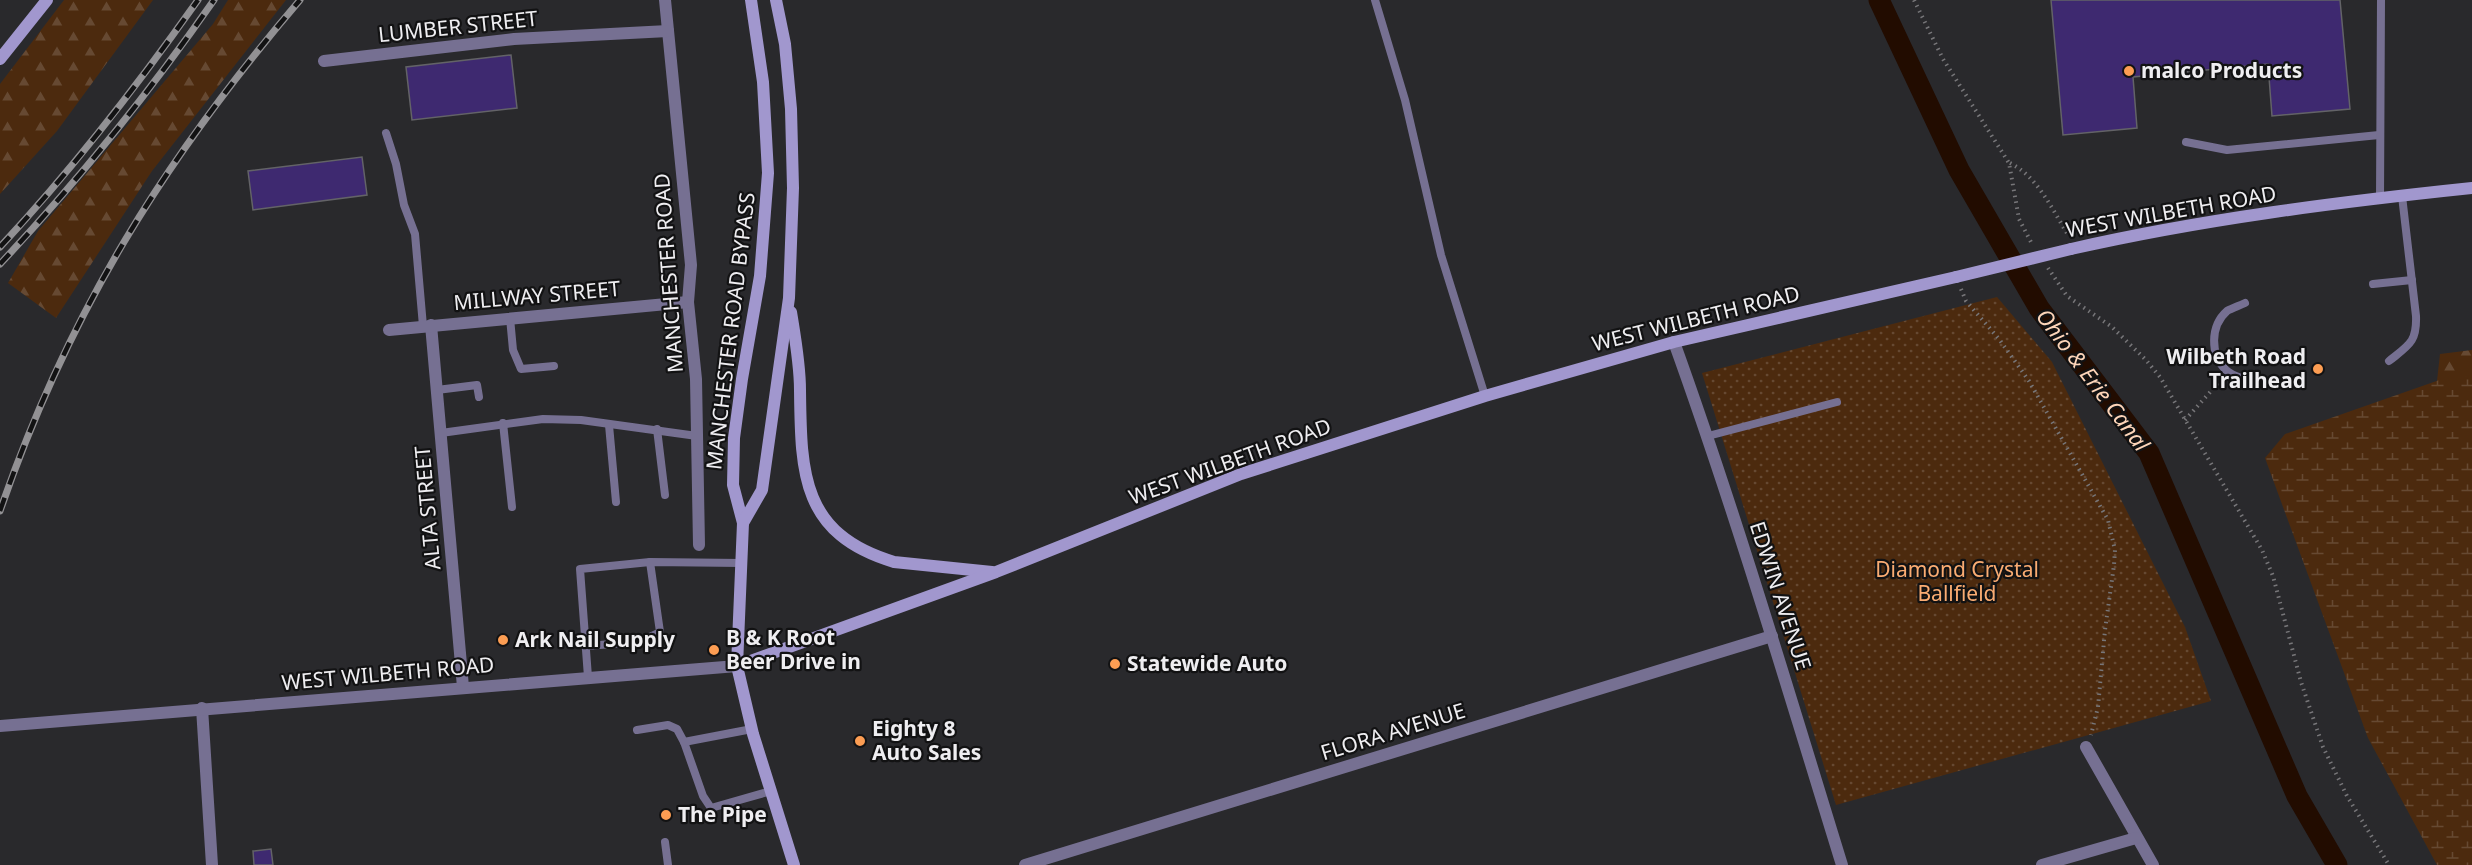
<svg xmlns="http://www.w3.org/2000/svg" width="2472" height="865" font-family="'Noto Sans',sans-serif">
<style>
.forest{fill:url(#forest-firs)}
.wetland{fill:url(#wetland-marsh)}
.park{fill:url(#park-dots)}
.lines{fill:none;stroke-linecap:round;stroke-linejoin:round}
.canal{stroke:#220c00;stroke-width:21}
.building{fill:#3e2970;stroke:#636367;stroke-width:1.5}
.path{stroke:#777679;stroke-width:4;stroke-dasharray:1.5 4.5;stroke-linecap:butt}
.lane{stroke:#767092;stroke-width:8}
.street{stroke:#767092;stroke-width:12}
.secondary{stroke:#a197ce;stroke-width:12}
.rail-casing{stroke:#929194;stroke-width:7}
.rail{stroke:#121213;stroke-width:4.5;stroke-dasharray:14;stroke-linecap:butt}
.secondary-bridge{stroke:#a197ce;stroke-width:12}
.poi-dot{fill:#fc9d53;stroke:#121213;stroke-width:2}
.labels{text-anchor:middle;stroke-width:4.5;stroke-linejoin:round;paint-order:stroke}
.street-label{font-size:21px;fill:#efeef1;stroke:#121213}
.poi-label{font-size:21px;font-weight:bold;fill:#efeef1;stroke:#121213;text-anchor:start}
.park-label{font-size:21px;fill:#faac72;stroke:#121213}
.water-label{font-size:22px;font-style:italic;fill:#fdd5b9;stroke:#121213}
</style>
<defs>
<pattern id="forest-firs" width="22" height="20" patternUnits="userSpaceOnUse" patternTransform="scale(1.5)"><rect width="22" height="20" fill="#4c2a0e"/><path d="M5 1l3.5 6h-7zM16 11l3.5 6h-7z" fill="#664932"/></pattern>
<pattern id="wetland-marsh" width="20" height="14" patternUnits="userSpaceOnUse" patternTransform="scale(1.5)"><rect width="20" height="14" fill="#4c2a0e"/><path d="M1 5h8M5 5V1M11 12h8M15 12V8" fill="none" stroke="#664932"/></pattern>
<pattern id="park-dots" width="8" height="8" patternUnits="userSpaceOnUse" patternTransform="scale(1.5)"><rect width="8" height="8" fill="#4c2a0e"/><path d="M2 2h.1M6 6h.1" fill="none" stroke="#664932" stroke-width="1.8" stroke-linecap="round"/></pattern>
</defs>
<rect width="100%" height="100%" fill="#29292c"/>
<!-- forest -->
<g class="forest">
<path d="M 64,0 L 153,0 L 57,131 L 0,194 L 0,84 Z"/>
<path d="M 228,0 L 286,0 L 152,171 L 56,318 L 8,283 L 38,231 L 213,24 Z"/>
<path d="M 2472,350 L 2472,377 L 2437,381 L 2440,354 Z"/>
</g>
<!-- wetland -->
<path class="wetland" d="M 2472,376 L 2472,865 L 2437,865 L 2368,738 L 2265,458 L 2285,434 L 2448,377 Z"/>
<!-- park -->
<path class="park" d="M 1997,297 L 2052,362 L 2185,627 L 2211,701 L 1836,805 L 1702,373 Z"/>
<g class="lines">
<!-- canal -->
<path class="canal" d="M 1879,0 L 1959,170 L 2039,308 L 2149,453 L 2297,796 L 2337,865"/>
</g>
<!-- building -->
<g class="building">
<path d="M 2051,0 L 2340,0 L 2350,109 L 2272,116 L 2268,64 L 2133,77 L 2137,128 L 2063,135 Z"/>
<path d="M 511,55 L 517,108 L 412,120 L 406,67 Z"/>
<path d="M 362,157 L 367,195 L 253,210 L 248,171 Z"/>
<path d="M 271,849 L 273,865 L 254,865 L 253,851 Z"/>
</g>
<g class="lines">
<!-- path -->
<g class="path">
<path d="M 1914,0 L 1943,59 L 2009,163 L 2019,219 L 2032,244"/>
<path d="M 2010,163 C 2038,177 2052,209 2068,235"/>
<path d="M 2048,268 L 2067,296 L 2112,327 L 2146,360 L 2160,377 L 2262,550 L 2273,576 L 2301,682 L 2323,747 L 2347,796 L 2389,865"/>
<path d="M 1961,289 L 1966,301 L 1999,339 L 2029,381 L 2108,520 L 2115,550 L 2114,565 L 2105,630 L 2098,707 L 2091,735"/>
<path d="M 2185,420 L 2221,380"/>
</g>
<!-- lane -->
<g class="lane">
<path d="M 1375,0 L 1405,100 L 1441,255 L 1485,396"/>
<path d="M 386,133 L 396,164 L 404,205 L 415,234 L 423,326"/>
<path d="M 2186,142 L 2227,150 L 2379,135"/>
<path d="M 2380,198 L 2381,0"/>
<path d="M 2373,284 L 2412,280"/>
<path d="M 2245,303 C 2239,306 2232,308 2227,311 C 2210,326 2210,355 2226,370 C 2235,378 2246,379 2257,380"/>
<path d="M 510,318 L 513,350 L 521,369 L 554,366"/>
<path d="M 2389,361 C 2409,345 2417,342 2416,316 L 2402,196"/>
<path d="M 437,390 L 477,385 L 479,397"/>
<path d="M 503,423 L 512,507"/>
<path d="M 609,425 L 616,502"/>
<path d="M 657,429 L 665,495"/>
<path d="M 441,433 L 543,419 L 581,420 L 697,436"/>
<path d="M 1708,436 L 1837,402"/>
<path d="M 586,646 L 639,642 L 660,632 L 650,562"/>
<path d="M 588,677 L 580,569 L 650,562 L 742,563"/>
<path d="M 637,730 L 668,725 L 677,729 L 684,742 L 703,796 L 711,808 L 771,791"/>
<path d="M 684,742 L 752,729"/>
<path d="M 665,842 L 668,865"/>
</g>
<!-- street -->
<g class="street">
<path d="M 665,0 L 691,265 L 688,302 L 696,379 L 699,545"/>
<path d="M 324,61 L 514,39 L 668,31"/>
<path d="M 431,325 L 463,687"/>
<path d="M 389,330 L 688,302"/>
<path d="M 1674,342 C 1736,514 1788,690 1842,865"/>
<path d="M 202,708 L 212,865"/>
<path d="M 0,726 L 737,666"/>
<path d="M 2086,747 L 2153,865"/>
<path d="M 1025,865 L 1772,636"/>
<path d="M 2042,865 L 2136,838"/>
</g>
<!-- secondary -->
<g class="secondary">
<path d="M 751,0 L 763,82 L 768,173 L 760,276 L 742,379 L 734,438 L 733,485 L 743,523 L 737,666 L 753,734 L 794,865"/>
<path d="M 0,59 L 47,0"/>
<path d="M 2071,249 C 2203,219 2338,202 2472,188"/>
<path d="M 791,312 C 795,337 800,364 800,390 C 801,473 801,534 894,562 L 992,572"/>
<path d="M 743,523 L 762,490 L 789,298 L 793,188 L 791,109 L 785,44 L 776,0"/>
<path d="M 737,666 L 996,572 L 1241,474 L 1485,396 L 1674,342 L 1956,277"/>
</g>
<!-- rail casing -->
<g class="rail-casing">
<g id="rail">
<path d="M 0,247 C 72,170 137,86 198,0"/>
<path d="M 0,264 C 77,182 149,93 214,0"/>
<path d="M 0,511 C 68,313 165,158 300,0"/>
</g>
</g>
<!-- rail -->
<use href="#rail" class="rail"/>
<!-- secondary-bridge -->
<path class="secondary-bridge" d="M 1956,277 L 2071,249"/>
</g>
<!-- markers -->
<g class="poi-dot">
<circle cx="2129" cy="71" r="6"/>
<circle cx="2318" cy="369" r="6"/>
<circle cx="503" cy="640" r="6"/>
<circle cx="714" cy="650" r="6"/>
<circle cx="1115" cy="664" r="6"/>
<circle cx="860" cy="741" r="6"/>
<circle cx="666" cy="815" r="6"/>
</g>
<g class="labels">
<!-- street labels -->
<g class="street-label">
<text transform="translate(458 27) rotate(-6)" y="7">LUMBER STREET</text>
<text transform="translate(2171 212) rotate(-10)" y="7">WEST WILBETH ROAD</text>
<text transform="translate(669 273) rotate(-94)" y="7">MANCHESTER ROAD</text>
<text transform="translate(537 296) rotate(-5)" y="7">MILLWAY STREET</text>
<text transform="translate(1696 319) rotate(-14)" y="7">WEST WILBETH ROAD</text>
<text transform="translate(731 331) rotate(-83)" y="7">MANCHESTER ROAD BYPASS</text>
<text transform="translate(1230 462) rotate(-20)" y="7">WEST WILBETH ROAD</text>
<text transform="translate(428 508) rotate(-95)" y="7">ALTA STREET</text>
<text transform="translate(1780 596) rotate(72)" y="7">EDWIN AVENUE</text>
<text transform="translate(388 674) rotate(-5)" y="7">WEST WILBETH ROAD</text>
<text transform="translate(1393 732) rotate(-17)" y="7">FLORA AVENUE</text>
</g>
<!-- poi labels -->
<g class="poi-label">
<text x="2141" y="78">malco Products</text>
<text x="2306" y="364" text-anchor="end">Wilbeth Road<tspan x="2306" dy="24">Trailhead</tspan></text>
<text x="726" y="645">B &amp; K Root<tspan x="726" dy="24">Beer Drive in</tspan></text>
<text x="515" y="647">Ark Nail Supply</text>
<text x="1127" y="671">Statewide Auto</text>
<text x="872" y="736">Eighty 8<tspan x="872" dy="24">Auto Sales</tspan></text>
<text x="678" y="822">The Pipe</text>
</g>
<!-- park labels -->
<g class="park-label">
<text x="1957" y="577">Diamond Crystal<tspan x="1957" dy="24">Ballfield</tspan></text>
</g>
<!-- water labels -->
<g class="water-label">
<text transform="translate(2093 380) rotate(53)" y="8">Ohio &amp; Erie Canal</text>
</g>
</g>
</svg>
